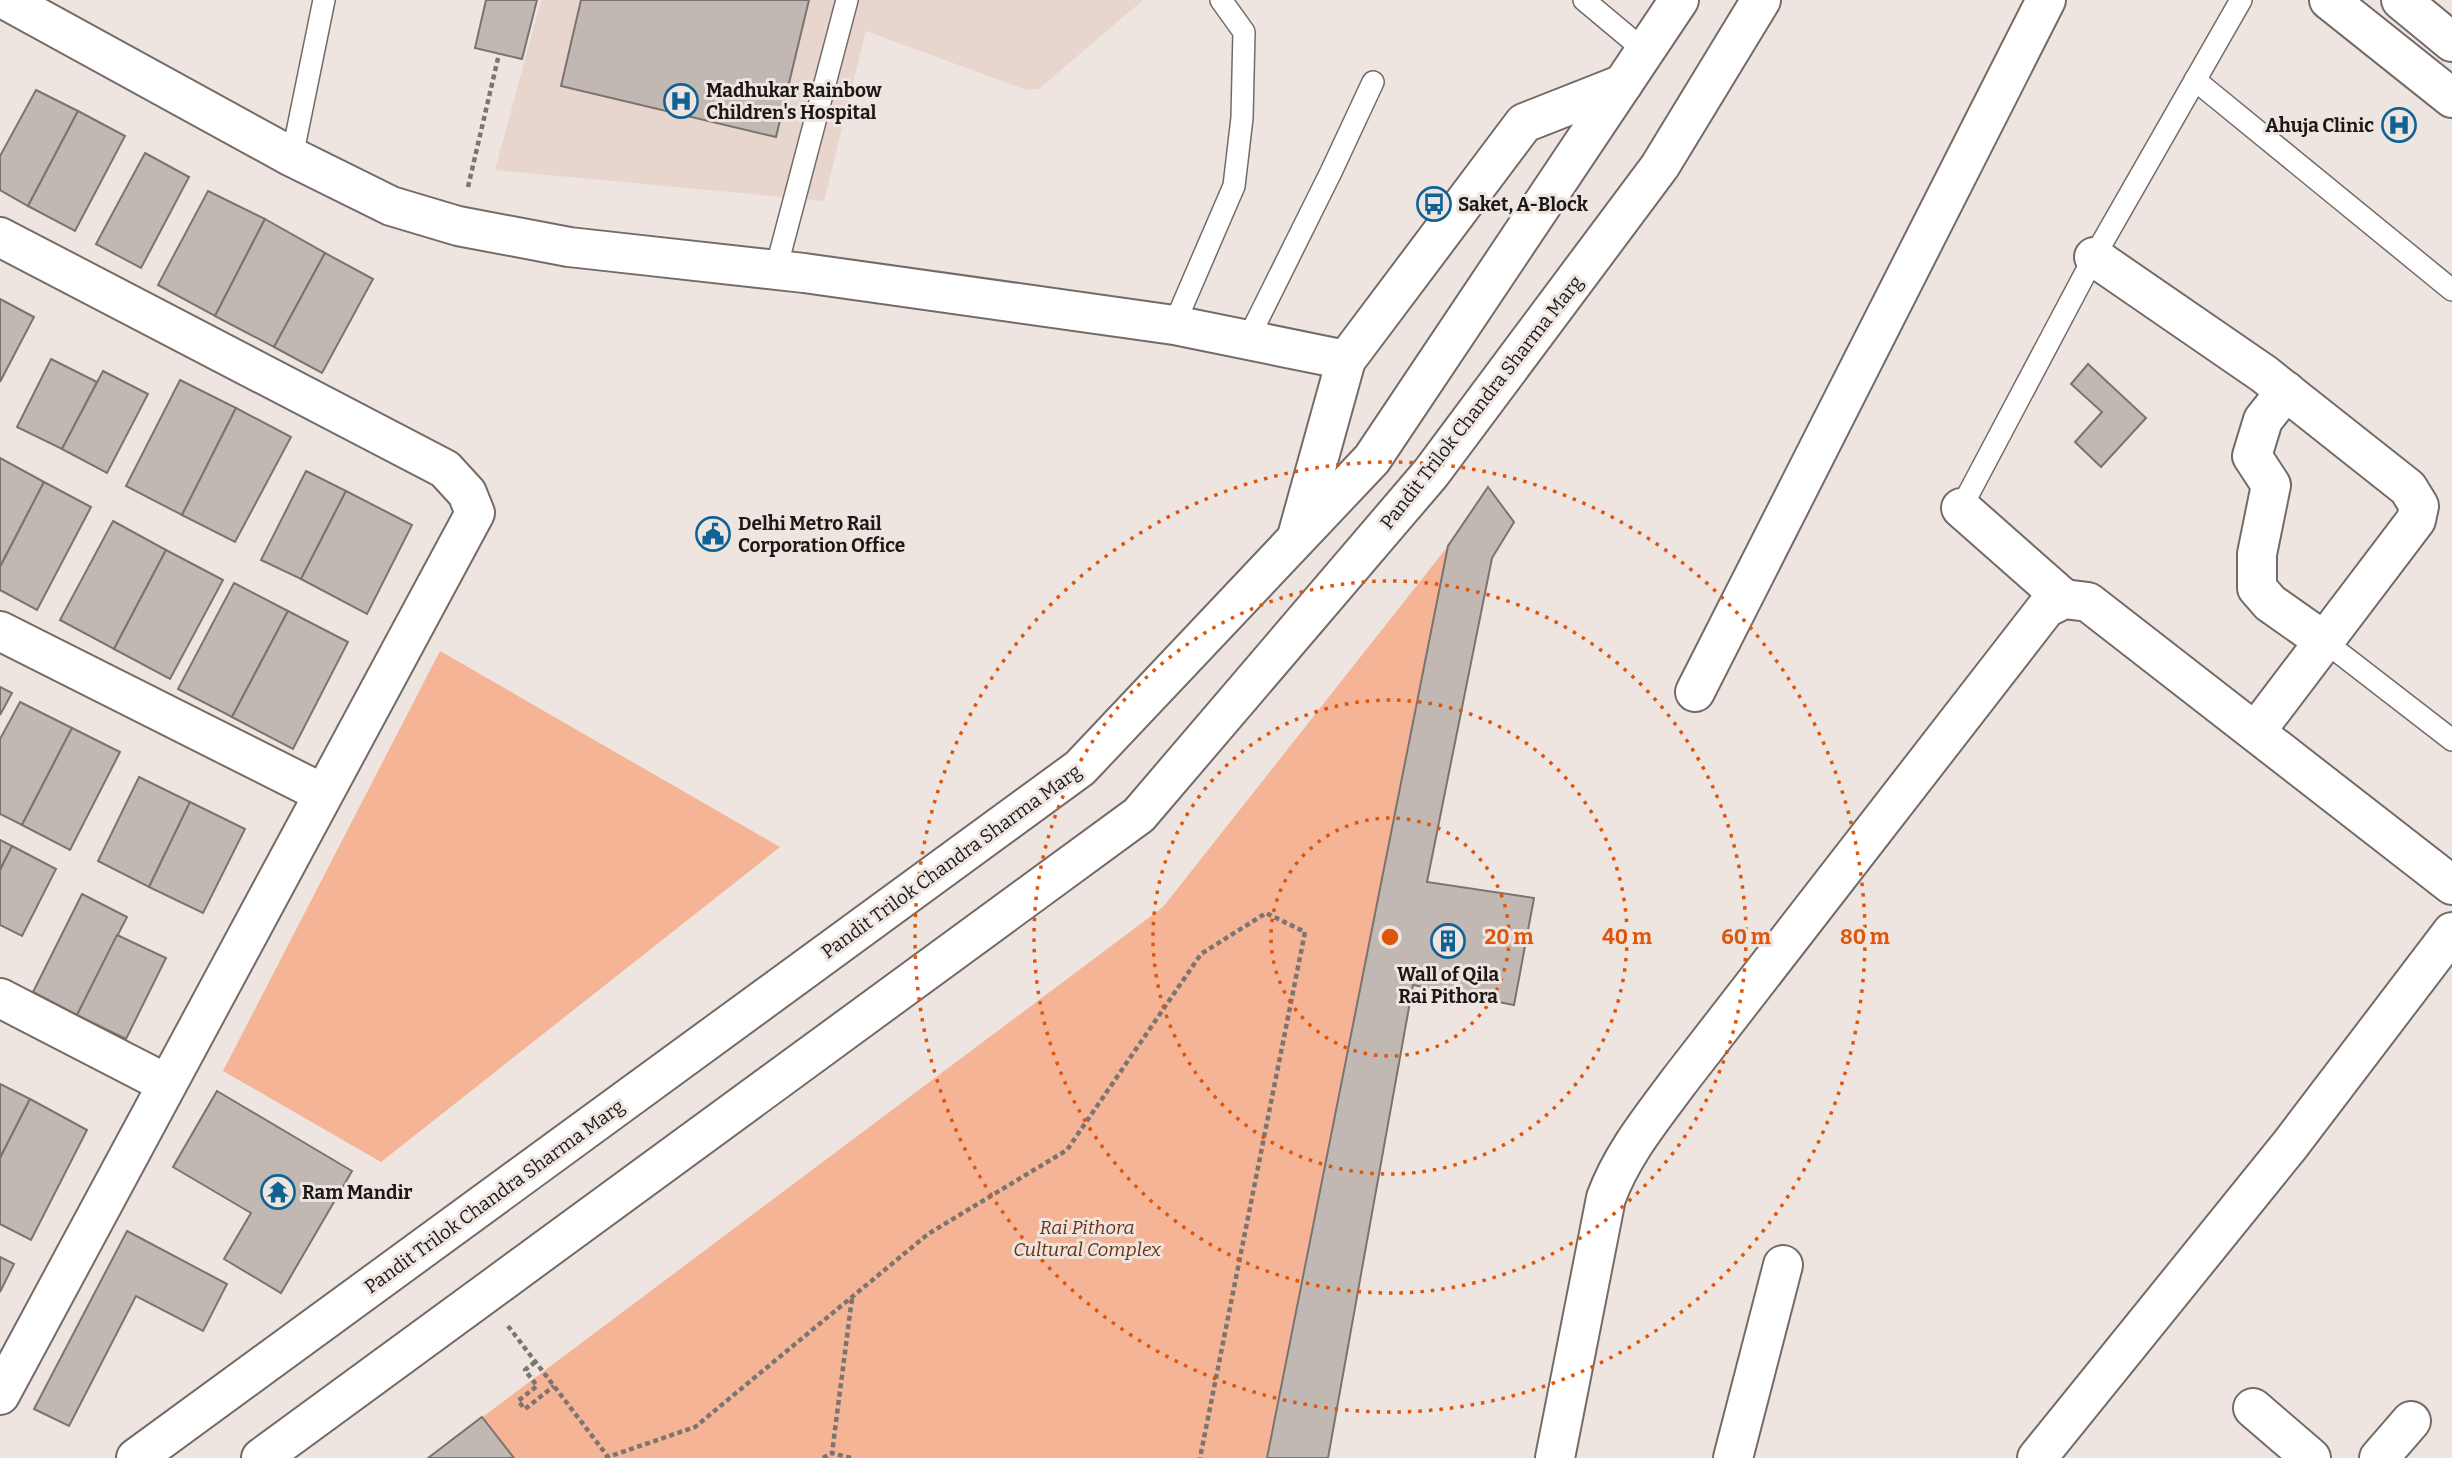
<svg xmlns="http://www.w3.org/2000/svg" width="2452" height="1458" font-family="Bitter,serif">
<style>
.built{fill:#e8d6ce}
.green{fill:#f4b495}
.building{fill:#c1b8b3;stroke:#7b736f;stroke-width:2}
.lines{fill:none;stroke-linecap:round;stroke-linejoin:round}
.service-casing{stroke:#746b67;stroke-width:24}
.minor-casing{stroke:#746b67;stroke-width:42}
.tertiary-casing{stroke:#746b67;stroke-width:42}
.secondary-casing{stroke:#746b67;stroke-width:42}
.path{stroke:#7a7571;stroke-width:4.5;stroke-dasharray:5 3.5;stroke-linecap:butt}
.service{stroke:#fff;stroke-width:21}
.minor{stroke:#fff;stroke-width:38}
.tertiary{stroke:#fff;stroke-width:38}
.secondary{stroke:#fff;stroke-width:38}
.ring{fill:none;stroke:#de560c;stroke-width:3.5;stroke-dasharray:3.5 7}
.labels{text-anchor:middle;stroke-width:6;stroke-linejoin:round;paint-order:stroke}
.poi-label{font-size:19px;font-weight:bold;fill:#1b1816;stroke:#eee5e0;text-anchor:start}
.street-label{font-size:19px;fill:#1b1816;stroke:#eee5e0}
.park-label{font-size:19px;font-style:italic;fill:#6e320f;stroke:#eee5e0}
.centre{fill:#de560c;stroke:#eee5e0;stroke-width:3.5}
.ring-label{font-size:21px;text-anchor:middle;font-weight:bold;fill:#de560c;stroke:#eee5e0;stroke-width:6;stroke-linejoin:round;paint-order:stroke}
</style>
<rect width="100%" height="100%" fill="#eee5e0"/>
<!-- built -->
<path class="built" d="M 541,0 L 1143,0 L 1039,89 L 1026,90 L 866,31 L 824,201 L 495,170 Z"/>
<!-- green -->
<g class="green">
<path d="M 1448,546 L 1267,1458 L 428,1458 L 1163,907 Z"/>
<path d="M 440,651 L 780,847 L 381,1162 L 223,1071 Z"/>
</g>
<!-- building -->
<g class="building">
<path d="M 486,0 L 537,0 L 522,59 L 475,48 Z"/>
<path d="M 581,0 L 809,0 L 776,137 L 561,86 Z"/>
<path d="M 36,90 L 78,111 L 28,206 L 0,190 L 0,156 Z"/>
<path d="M 78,111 L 125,136 L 75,231 L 28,206 Z"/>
<path d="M 145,153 L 189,177 L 141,268 L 96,244 Z"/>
<path d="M 208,191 L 265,219 L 215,316 L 158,285 Z"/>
<path d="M 265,219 L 325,253 L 274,347 L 215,316 Z"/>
<path d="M 325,253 L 373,279 L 322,373 L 274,347 Z"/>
<path d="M 0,299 L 34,317 L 0,382 Z"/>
<path d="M 51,359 L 97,382 L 62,449 L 17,427 Z"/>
<path d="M 2088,364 L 2146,418 L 2101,467 L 2075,442 L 2102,412 L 2071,384 Z"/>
<path d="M 103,371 L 148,394 L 107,473 L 62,449 Z"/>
<path d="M 180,380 L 236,408 L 182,515 L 126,486 Z"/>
<path d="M 236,408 L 291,437 L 235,542 L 182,515 Z"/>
<path d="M 0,458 L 44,482 L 0,567 Z"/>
<path d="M 306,471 L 346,491 L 301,579 L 261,560 Z"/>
<path d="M 44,482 L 91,507 L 37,610 L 0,590 L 0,567 Z"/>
<path d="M 1488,487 L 1514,522 L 1492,558 L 1427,882 L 1534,898 L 1514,1005 L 1413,985 L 1328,1458 L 1267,1458 L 1448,546 Z"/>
<path d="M 346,491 L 412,525 L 367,614 L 301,579 Z"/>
<path d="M 113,521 L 166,550 L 114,649 L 60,620 Z"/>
<path d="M 166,550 L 223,580 L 170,679 L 114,649 Z"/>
<path d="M 234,583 L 288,611 L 232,717 L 178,689 Z"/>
<path d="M 288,611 L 348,642 L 293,749 L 232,717 Z"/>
<path d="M 0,687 L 12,693 L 0,715 Z"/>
<path d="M 20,702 L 72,728 L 22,825 L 0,814 L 0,739 Z"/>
<path d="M 72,728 L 120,752 L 70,850 L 22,825 Z"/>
<path d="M 139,777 L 190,802 L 149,887 L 98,861 Z"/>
<path d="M 190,802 L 245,829 L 203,913 L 149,887 Z"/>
<path d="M 0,840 L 12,846 L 0,870 Z"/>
<path d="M 12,846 L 56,869 L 22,936 L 0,925 L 0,870 Z"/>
<path d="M 82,894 L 127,917 L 77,1015 L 33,992 Z"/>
<path d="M 117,935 L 166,958 L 126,1039 L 77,1015 Z"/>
<path d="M 0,1084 L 30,1099 L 0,1158 Z"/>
<path d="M 217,1091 L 352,1171 L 281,1293 L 224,1259 L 251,1213 L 173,1167 Z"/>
<path d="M 30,1099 L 87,1130 L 31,1240 L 0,1224 L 0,1158 Z"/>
<path d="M 127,1231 L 227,1284 L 203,1331 L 136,1296 L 69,1426 L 34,1409 Z"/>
<path d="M 0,1257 L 14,1264 L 0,1292 Z"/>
<path d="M 482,1417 L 514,1458 L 428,1458 Z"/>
</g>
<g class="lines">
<!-- service casing -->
<g class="service-casing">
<g id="service">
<path d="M 1584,0 L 1645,51"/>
<path d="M 2195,80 L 2452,290"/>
<path d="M 292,157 L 324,0"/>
<path d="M 776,269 L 847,0"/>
<path d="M 1174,325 L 1234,186 L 1242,118 L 1244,32 L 1221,0"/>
<path d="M 1247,341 L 1331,172 L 1373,82"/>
<path d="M 1961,508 L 2094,257 L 2241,0"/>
<path d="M 2324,641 L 2452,740"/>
</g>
</g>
<!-- minor casing -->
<g class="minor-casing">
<g id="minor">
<path d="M 0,237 L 445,469 L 467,493 L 475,513 L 0,1395"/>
<path d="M 2094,257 L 2264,374 L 2408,488 L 2419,506 L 2416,520 L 2256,731"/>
<path d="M 2286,391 L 2263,420 L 2252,456 L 2271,485 L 2257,554 L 2257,588 L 2270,603 L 2324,641"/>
<path d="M 1961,508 L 2064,599"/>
<path d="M 0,631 L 322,793"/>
<path d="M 1695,692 L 2046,0"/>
<path d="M 0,998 L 167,1084"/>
<path d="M 2253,1408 L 2311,1458"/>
<path d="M 1555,1458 L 1606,1198 C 1622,1154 1652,1118 1680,1080 L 2046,608 L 2064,599 L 2088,602 L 2452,885"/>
<path d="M 1733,1458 L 1783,1265"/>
<path d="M 2037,1458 L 2290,1145 L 2452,932"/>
<path d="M 2379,1458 L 2411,1421"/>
</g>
</g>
<!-- tertiary casing -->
<g class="tertiary-casing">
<g id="tertiary">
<path d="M 6,0 L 292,157 L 391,206 L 458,226 L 569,247 L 804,273 L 1174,325 L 1346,360"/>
<path d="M 2329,0 L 2452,98"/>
<path d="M 2401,0 L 2452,42"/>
</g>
</g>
<!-- secondary casing -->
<g class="secondary-casing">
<g id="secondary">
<path d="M 1298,533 L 1346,360 L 1524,123 L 1623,84"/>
<path d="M 136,1458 L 1080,768 L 1372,459 L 1679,0"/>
<path d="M 261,1458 L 1139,815 L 1431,473 L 1660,166 L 1761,0"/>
</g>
</g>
<!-- path -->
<g class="path">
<path d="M 468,187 L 499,54"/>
<path d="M 508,1326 L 609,1458"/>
<path d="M 535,1362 L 525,1370 L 537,1386 L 518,1401 L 525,1409 L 554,1386"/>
<path d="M 605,1458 L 695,1427 L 928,1234 L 1067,1150 L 1201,954 L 1266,913 L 1305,932 L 1200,1458"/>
<path d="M 823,1458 L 832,1453"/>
<path d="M 851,1458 L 832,1453 L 852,1298"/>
</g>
<!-- service -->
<use href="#service" class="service"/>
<!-- minor -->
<use href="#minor" class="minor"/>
<!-- tertiary -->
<use href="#tertiary" class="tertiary"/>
<!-- secondary -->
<use href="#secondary" class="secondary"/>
</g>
<!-- distance rings -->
<g class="ring">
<circle cx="1390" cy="937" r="119"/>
<circle cx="1390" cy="937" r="237"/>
<circle cx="1390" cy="937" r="356"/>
<circle cx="1390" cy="937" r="475"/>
</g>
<!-- icons -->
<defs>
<g id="hospital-ring" transform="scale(1.75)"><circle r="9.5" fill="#eee5e0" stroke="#106294" stroke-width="1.5"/><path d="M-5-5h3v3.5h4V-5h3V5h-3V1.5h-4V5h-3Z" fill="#106294"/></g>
<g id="bus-ring" transform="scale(1.75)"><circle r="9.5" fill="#eee5e0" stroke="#106294" stroke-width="1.5"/><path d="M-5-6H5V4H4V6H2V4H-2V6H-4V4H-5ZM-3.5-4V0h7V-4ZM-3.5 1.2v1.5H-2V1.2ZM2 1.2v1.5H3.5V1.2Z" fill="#106294"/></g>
<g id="civic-ring" transform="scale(1.75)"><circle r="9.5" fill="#eee5e0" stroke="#106294" stroke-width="1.5"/><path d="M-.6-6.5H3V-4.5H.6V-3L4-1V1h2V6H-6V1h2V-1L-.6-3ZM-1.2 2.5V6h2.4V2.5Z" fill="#106294"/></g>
<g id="building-ring" transform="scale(1.75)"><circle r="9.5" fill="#eee5e0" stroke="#106294" stroke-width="1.5"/><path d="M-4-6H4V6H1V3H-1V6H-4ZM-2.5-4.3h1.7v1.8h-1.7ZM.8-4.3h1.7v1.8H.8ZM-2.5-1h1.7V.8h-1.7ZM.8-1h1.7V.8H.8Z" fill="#106294"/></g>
<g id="temple-ring" transform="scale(1.75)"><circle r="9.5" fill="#eee5e0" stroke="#106294" stroke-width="1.5"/><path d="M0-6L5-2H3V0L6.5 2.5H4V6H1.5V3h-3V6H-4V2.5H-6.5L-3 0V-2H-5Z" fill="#106294"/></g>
</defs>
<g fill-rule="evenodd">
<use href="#hospital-ring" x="681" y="101"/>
<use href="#hospital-ring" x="2399" y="125"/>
<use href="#bus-ring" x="1434" y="204"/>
<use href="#civic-ring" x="713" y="534"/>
<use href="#building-ring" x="1448" y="941"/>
<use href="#temple-ring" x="278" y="1192"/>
</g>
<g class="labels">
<!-- poi labels -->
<g class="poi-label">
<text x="706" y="97">Madhukar Rainbow<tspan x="706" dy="22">Children's Hospital</tspan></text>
<text x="2374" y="132" text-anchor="end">Ahuja Clinic</text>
<text x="1458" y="211">Saket, A-Block</text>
<text x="738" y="530">Delhi Metro Rail<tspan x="738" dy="22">Corporation Office</tspan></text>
<text x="1448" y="981" text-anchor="middle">Wall of Qila<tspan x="1448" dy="22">Rai Pithora</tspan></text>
<text x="302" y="1199">Ram Mandir</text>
</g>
<!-- street labels -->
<g class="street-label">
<text transform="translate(1481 402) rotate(-52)" y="7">Pandit Trilok Chandra Sharma Marg</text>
<text transform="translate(951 861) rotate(-36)" y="7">Pandit Trilok Chandra Sharma Marg</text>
<text transform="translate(494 1196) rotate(-36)" y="7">Pandit Trilok Chandra Sharma Marg</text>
</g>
<!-- park labels -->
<g class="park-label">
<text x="1087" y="1234">Rai Pithora<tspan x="1087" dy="22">Cultural Complex</tspan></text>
</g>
</g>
<circle cx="1390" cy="937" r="10" class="centre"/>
<g class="ring-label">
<text x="1509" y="944">20 m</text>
<text x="1627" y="944">40 m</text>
<text x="1746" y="944">60 m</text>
<text x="1865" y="944">80 m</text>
</g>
</svg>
